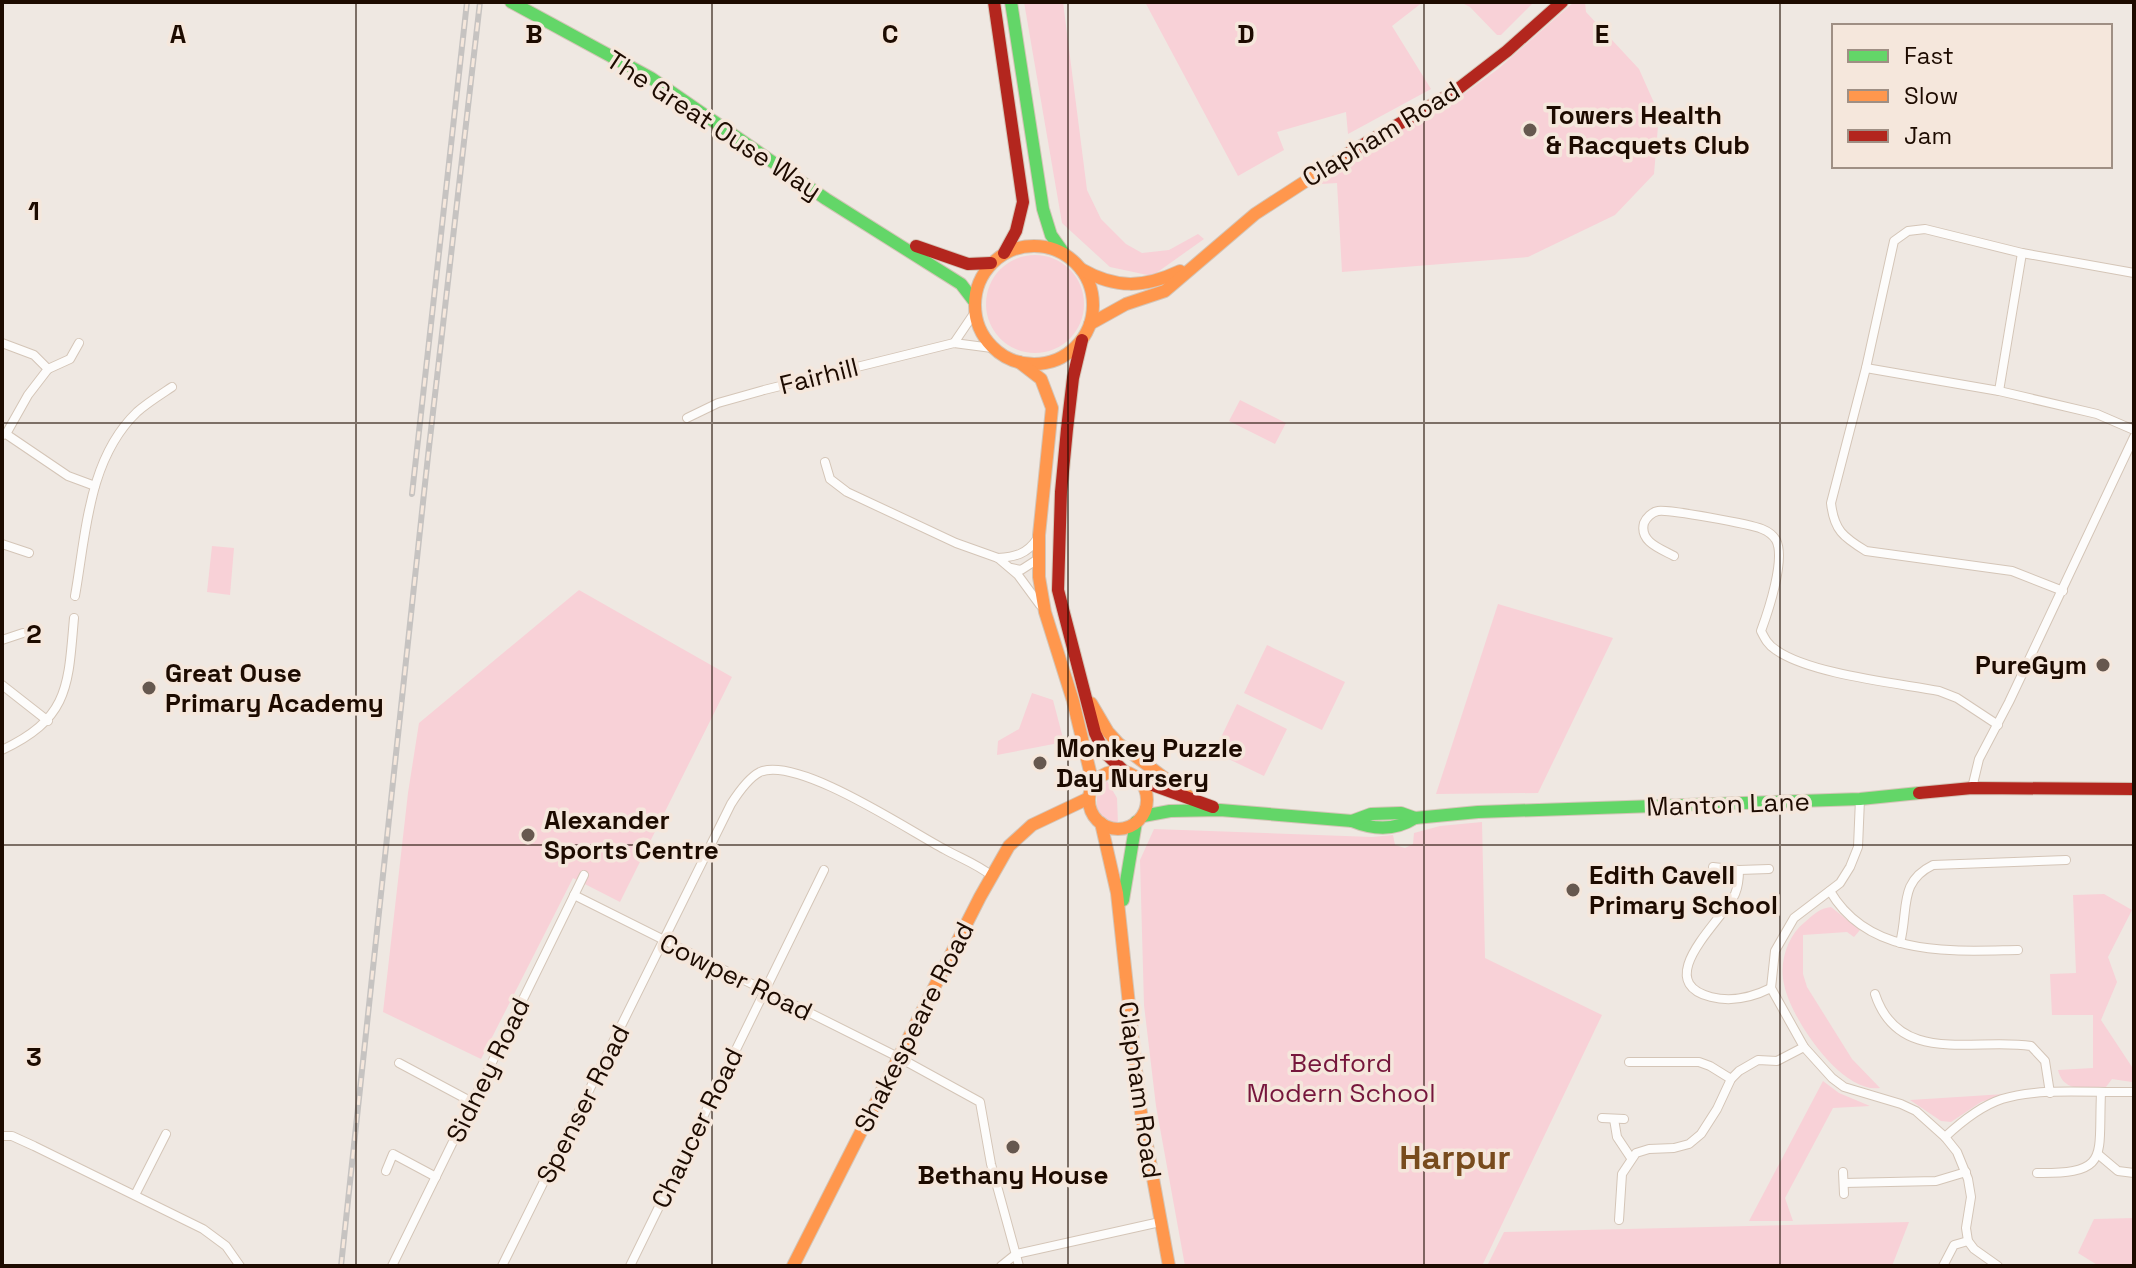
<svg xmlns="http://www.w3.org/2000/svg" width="2136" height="1268" font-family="'Space Grotesk',sans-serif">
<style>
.green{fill:#f8d1d7}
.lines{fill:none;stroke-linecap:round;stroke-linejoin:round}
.street-casing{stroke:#d4c5b7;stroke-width:10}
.fast-casing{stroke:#d4c5b7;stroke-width:14}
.slow-casing{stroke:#d4c5b7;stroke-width:14}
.jam-casing{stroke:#d4c5b7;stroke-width:14}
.street{stroke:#fdfcfb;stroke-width:8}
.fast{stroke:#63d668;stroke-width:12}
.slow{stroke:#ff974d;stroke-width:12}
.jam{stroke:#b3261e;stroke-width:12}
.rail-casing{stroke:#c6c3c1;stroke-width:6}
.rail{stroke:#f5e7dc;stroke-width:3;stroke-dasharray:9;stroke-linecap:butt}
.grid{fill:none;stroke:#1d0b00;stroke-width:2;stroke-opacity:0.55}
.poi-dot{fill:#66584f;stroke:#f5e7dc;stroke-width:3}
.labels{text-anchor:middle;stroke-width:7;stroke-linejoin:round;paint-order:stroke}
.poi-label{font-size:26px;font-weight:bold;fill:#1d0b00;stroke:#f5e7dc;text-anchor:start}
.street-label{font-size:26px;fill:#1d0b00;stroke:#f5e7dc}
.park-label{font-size:26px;fill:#76163c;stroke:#f5e7dc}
.district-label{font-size:34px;font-weight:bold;fill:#784b1d;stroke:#f5e7dc}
.grid-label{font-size:26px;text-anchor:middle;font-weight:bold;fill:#1d0b00;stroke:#f5e7dc;stroke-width:7;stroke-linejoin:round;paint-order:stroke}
</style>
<rect width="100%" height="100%" fill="#efe8e2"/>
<!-- green -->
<g class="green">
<path d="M 1024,2 L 1063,2 L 1087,190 L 1101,219 L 1126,244 L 1142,253 L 1169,250 L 1198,234 L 1204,239 L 1152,276 L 1110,267 L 1062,223 Z"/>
<path d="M 1145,2 L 1423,2 L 1392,26 L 1431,89 L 1348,134 L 1346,112 L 1277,132 L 1284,150 L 1238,176 Z"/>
<path d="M 1460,2 L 1534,2 L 1501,35 L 1497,35 L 1470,7 Z"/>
<path d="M 1574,2 L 1585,2 L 1586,12 L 1639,69 L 1659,114 L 1654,174 L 1615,215 L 1528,257 L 1342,272 L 1337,183 L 1306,185 L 1461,96 L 1498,69 Z"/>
<circle cx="1035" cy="304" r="49"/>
<path d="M 1240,400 L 1286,423 L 1275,444 L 1229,421 Z"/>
<path d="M 212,546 L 234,548 L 230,595 L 207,592 Z"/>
<path d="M 579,590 L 732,677 L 620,902 L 573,878 L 481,1059 L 383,1012 L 408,793 L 419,723 Z"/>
<path d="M 1498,604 L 1613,638 L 1538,793 L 1436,794 Z"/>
<path d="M 1267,645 L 1345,682 L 1322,730 L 1244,693 Z"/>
<path d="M 1032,693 L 1053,700 L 1064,742 L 997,755 L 998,741 L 1019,729 Z"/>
<path d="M 1237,704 L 1287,729 L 1264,776 L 1214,752 Z"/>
<path d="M 1107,781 L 1117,798 L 1118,824 L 1107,821 L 1097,810 L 1097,792 Z"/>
<path d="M 1482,822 L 1485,958 L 1602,1015 L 1482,1266 L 1185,1266 L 1156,1106 L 1144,1005 L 1140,860 L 1154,829 L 1372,837 L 1393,835 L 1395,845 L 1405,848 L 1413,844 L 1414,833 L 1440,826 Z"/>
<path d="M 2104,894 L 2132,910 L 2108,957 L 2117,982 L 2101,1020 L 2132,1067 L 2132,1082 L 2112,1079 L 2106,1087 C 2086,1087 2064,1094 2058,1070 L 2093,1068 L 2093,1015 L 2052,1015 L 2050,974 L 2076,973 L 2073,895 Z"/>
<path d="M 1831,907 L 1860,930 L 1854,937 L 1847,932 L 1803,935 L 1803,974 L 1807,987 L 1852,1059 L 1880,1088 C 1841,1094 1790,1017 1784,984 C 1779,963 1787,936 1805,922 C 1813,915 1820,908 1831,907 Z"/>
<path d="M 1823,1081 L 1839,1093 L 1870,1106 L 1833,1108 L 1785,1198 L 1793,1221 L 1749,1221 Z"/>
<path d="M 2005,1094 L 1981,1102 L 1951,1122 L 1941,1121 L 1910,1100 Z"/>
<path d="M 2134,1218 L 2134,1266 L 2099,1266 L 2078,1253 L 2094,1219 Z"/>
<path d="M 1909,1222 L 1892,1266 L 1487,1266 L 1504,1232 Z"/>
</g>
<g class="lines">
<!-- street casing -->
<g class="street-casing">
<g id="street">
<path d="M 2134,273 L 2022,253 L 1925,229 L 1908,231 L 1894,241 L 1866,368 L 1999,391 L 2097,414 L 2134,430"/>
<path d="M 2,343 L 34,355 L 48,369 L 28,395 L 6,434"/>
<path d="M 954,343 L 975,312"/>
<path d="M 1866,368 L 1831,503 C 1834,530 1843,537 1866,551 L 2012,571 L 2063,591"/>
<path d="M 48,369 L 70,359 L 79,343"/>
<path d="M 1999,391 L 2022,253"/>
<path d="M 687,418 L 718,403 L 764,390 L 954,343 L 992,348"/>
<path d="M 3,435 L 6,434 L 68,476 L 95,486"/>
<path d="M 825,462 L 830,479 L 847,492 L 956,543 L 998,558 L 1018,575 L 1040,605"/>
<path d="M 2,544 L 29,553"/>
<path d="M 1674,556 C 1661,549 1639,542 1644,523 C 1646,518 1652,512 1658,511 C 1668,509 1750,524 1762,529 C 1767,531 1773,535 1776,540 C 1786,559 1768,612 1761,631 C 1765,639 1768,645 1776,650 C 1810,674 1896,683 1939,691 L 1957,698 L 1998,725"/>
<path d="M 998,558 C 1015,557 1027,554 1037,539"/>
<path d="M 1011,568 L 1021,570 L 1038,559"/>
<path d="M 75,596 C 86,534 88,459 137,412 C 147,403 160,395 172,387"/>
<path d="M 2,640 L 23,633"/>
<path d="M 2,685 L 48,721"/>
<path d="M 2,750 C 70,718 68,685 74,618"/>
<path d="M 1972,788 L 1979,759 L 2009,702 L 2134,437"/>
<path d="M 1860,799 L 1858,847 L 1850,867 L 1840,883 L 1794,918 L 1775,951 L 1771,988 L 1804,1047 L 1832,1078 L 1844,1087 L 1901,1104 L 1916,1111 L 1945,1137 L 1957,1152 L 1968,1179 L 1971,1197 L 1966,1228 L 1968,1241 L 1974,1249 L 1998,1266"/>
<path d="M 1713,867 L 1739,870 L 1769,869"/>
<path d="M 1739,870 C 1739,878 1738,887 1735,894 C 1724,919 1649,981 1711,997 C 1731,1002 1753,997 1771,988"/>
<path d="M 1830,891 C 1869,958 1951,951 2018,950"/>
<path d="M 574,895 L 898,1057 L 980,1102 L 991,1164 L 1019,1266"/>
<path d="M 1900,943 C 1909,909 1898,882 1933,865 L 2066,860"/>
<path d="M 1875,994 C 1899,1067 1976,1037 2031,1046 L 2045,1061 L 2050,1093"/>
<path d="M 1629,1062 L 1699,1062 L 1710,1066 L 1731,1079"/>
<path d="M 399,1063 L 472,1102"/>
<path d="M 1602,1118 L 1624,1119"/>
<path d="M 1614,1119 L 1617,1137 L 1631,1158"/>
<path d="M 2,1136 L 12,1136 L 34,1146 L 203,1229 L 226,1246 L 240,1266"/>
<path d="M 1945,1137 C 1961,1122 1981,1106 2002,1099 C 2043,1087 2092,1093 2134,1092"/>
<path d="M 2099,1155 L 2118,1171 L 2134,1173"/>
<path d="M 386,1171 L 393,1154 L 436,1177"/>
<path d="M 1843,1172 L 1844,1194"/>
<path d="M 2037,1173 C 2111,1174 2098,1157 2101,1093"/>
<path d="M 1844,1183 L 1936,1181 L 1966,1172"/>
<path d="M 135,1195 L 166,1134"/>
<path d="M 1619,1220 L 1622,1174 L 1636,1153 L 1649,1149 L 1674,1148 L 1689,1144 L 1701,1134 L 1717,1109 L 1731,1079 L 1739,1071 L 1758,1060 L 1777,1061 L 1804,1047"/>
<path d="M 392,1266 L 584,875"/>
<path d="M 502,1266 L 731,804 C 738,793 748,778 760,772 C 798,756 908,830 944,849 C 960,858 977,864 992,876"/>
<path d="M 630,1266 L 824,870"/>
<path d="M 1001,1266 L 1016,1254 L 1160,1222"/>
<path d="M 1943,1266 L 1954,1245 L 1968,1241"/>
</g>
</g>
<!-- fast casing -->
<g class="fast-casing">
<g id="fast">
<path d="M 511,2 L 651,78 L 826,199 L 961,284 L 974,301"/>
<path d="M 1011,2 L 1043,209 L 1051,235 L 1063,252"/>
<path d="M 1143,816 L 1170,811 L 1220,810 L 1352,821 C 1374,830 1395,831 1415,818"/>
<path d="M 1352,821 L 1371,814 L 1401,813 L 1415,818 L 1478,812 L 1860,799 L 1919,793"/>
<path d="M 1123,900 L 1136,822"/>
</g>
</g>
<!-- slow casing -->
<g class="slow-casing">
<g id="slow">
<circle cx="1034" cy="305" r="59"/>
<path d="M 1081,269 C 1116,289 1144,288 1180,271"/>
<path d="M 1090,324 L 1126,304 L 1165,291 L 1255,214 L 1349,153"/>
<path d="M 1019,362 L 1041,379 L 1052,408 L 1039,535 L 1039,577 L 1045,612 L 1073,701 L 1093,784"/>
<path d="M 1091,703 L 1108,732 L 1118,743 L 1191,798"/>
<circle cx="1118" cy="800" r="29"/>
<path d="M 1101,823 L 1117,893 L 1140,1107 L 1169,1266"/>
<path d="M 793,1266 L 980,897 L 1009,846 L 1032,825 L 1089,798"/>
</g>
</g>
<!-- jam casing -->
<g class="jam-casing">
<g id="jam">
<path d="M 994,2 L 1023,202 L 1016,231 L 1004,253"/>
<path d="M 1349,153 L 1454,92 L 1507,51 L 1562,2"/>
<path d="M 916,246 L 968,264 L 991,263"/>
<path d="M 1082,340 L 1073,378 L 1067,429 L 1061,492 L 1058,590 L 1095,733 L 1104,752 L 1124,771"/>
<path d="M 1139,780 L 1213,807"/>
<path d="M 1919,793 L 1972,788 L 2134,789"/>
</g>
</g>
<!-- street -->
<use href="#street" class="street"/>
<!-- fast -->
<use href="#fast" class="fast"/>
<!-- slow -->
<use href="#slow" class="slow"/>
<!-- jam -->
<use href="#jam" class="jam"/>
<!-- rail casing -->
<g class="rail-casing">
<g id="rail">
<path d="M 412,494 L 467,2"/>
<path d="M 341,1266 L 428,456 L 480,2"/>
</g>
</g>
<!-- rail -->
<use href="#rail" class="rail"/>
</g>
<!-- grid -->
<path class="grid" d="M 356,2 L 356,1266M 712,2 L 712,1266M 1068,2 L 1068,1266M 1424,2 L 1424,1266M 1780,2 L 1780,1266M 2,423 L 2134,423M 2,845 L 2134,845"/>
<!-- markers -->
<g class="poi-dot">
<circle cx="1530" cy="130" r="8"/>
<circle cx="2103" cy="665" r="8"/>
<circle cx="149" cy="688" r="8"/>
<circle cx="1040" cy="763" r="8"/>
<circle cx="528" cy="835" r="8"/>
<circle cx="1573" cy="890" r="8"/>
<circle cx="1013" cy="1147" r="8"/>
</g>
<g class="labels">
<!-- poi labels -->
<g class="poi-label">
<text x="1546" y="124">Towers Health<tspan x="1546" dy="30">&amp; Racquets Club</tspan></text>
<text x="2087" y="674" text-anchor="end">PureGym</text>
<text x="165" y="682">Great Ouse<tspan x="165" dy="30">Primary Academy</tspan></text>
<text x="1056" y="757">Monkey Puzzle<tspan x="1056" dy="30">Day Nursery</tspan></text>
<text x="544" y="829">Alexander<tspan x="544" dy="30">Sports Centre</tspan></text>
<text x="1589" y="884">Edith Cavell<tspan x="1589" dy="30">Primary School</tspan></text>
<text x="1013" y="1184" text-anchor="middle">Bethany House</text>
</g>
<!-- street labels -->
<g class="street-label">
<text transform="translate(714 125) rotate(33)" y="9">The Great Ouse Way</text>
<text transform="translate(1381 134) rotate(-31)" y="9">Clapham Road</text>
<text transform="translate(819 376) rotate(-14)" y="9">Fairhill</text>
<text transform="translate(1728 804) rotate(-2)" y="9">Manton Lane</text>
<text transform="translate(736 977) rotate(26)" y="9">Cowper Road</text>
<text transform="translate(914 1027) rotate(-63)" y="9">Shakespeare Road</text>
<text transform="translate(488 1070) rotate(-64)" y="9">Sidney Road</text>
<text transform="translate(1140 1090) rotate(82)" y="9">Clapham Road</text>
<text transform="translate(583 1104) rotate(-63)" y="9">Spenser Road</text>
<text transform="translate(697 1128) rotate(-64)" y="9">Chaucer Road</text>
</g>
<!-- park labels -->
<g class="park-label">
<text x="1341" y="1072">Bedford<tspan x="1341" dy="30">Modern School</tspan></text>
</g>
<!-- district labels -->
<g class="district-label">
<text x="1455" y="1169">Harpur</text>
</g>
</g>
<g class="grid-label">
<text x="178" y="43">A</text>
<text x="534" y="43">B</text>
<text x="890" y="43">C</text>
<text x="1246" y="43">D</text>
<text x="1602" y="43">E</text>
<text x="34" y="220">1</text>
<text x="34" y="643">2</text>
<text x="34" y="1066">3</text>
</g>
<!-- border -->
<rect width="2136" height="1268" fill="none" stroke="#1d0b00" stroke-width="8"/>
<!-- legend -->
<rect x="1832" y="24" width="280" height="144" fill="#f5e7dc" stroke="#9f8f84" stroke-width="2"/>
<rect x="1848" y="50" width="40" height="12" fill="#63d668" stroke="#9f8f84" stroke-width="2"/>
<text x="1904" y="64" font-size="24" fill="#1d0b00">Fast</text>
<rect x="1848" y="90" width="40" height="12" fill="#ff974d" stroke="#9f8f84" stroke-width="2"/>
<text x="1904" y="104" font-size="24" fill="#1d0b00">Slow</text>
<rect x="1848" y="130" width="40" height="12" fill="#b3261e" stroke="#9f8f84" stroke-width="2"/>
<text x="1904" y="144" font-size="24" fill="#1d0b00">Jam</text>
</svg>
